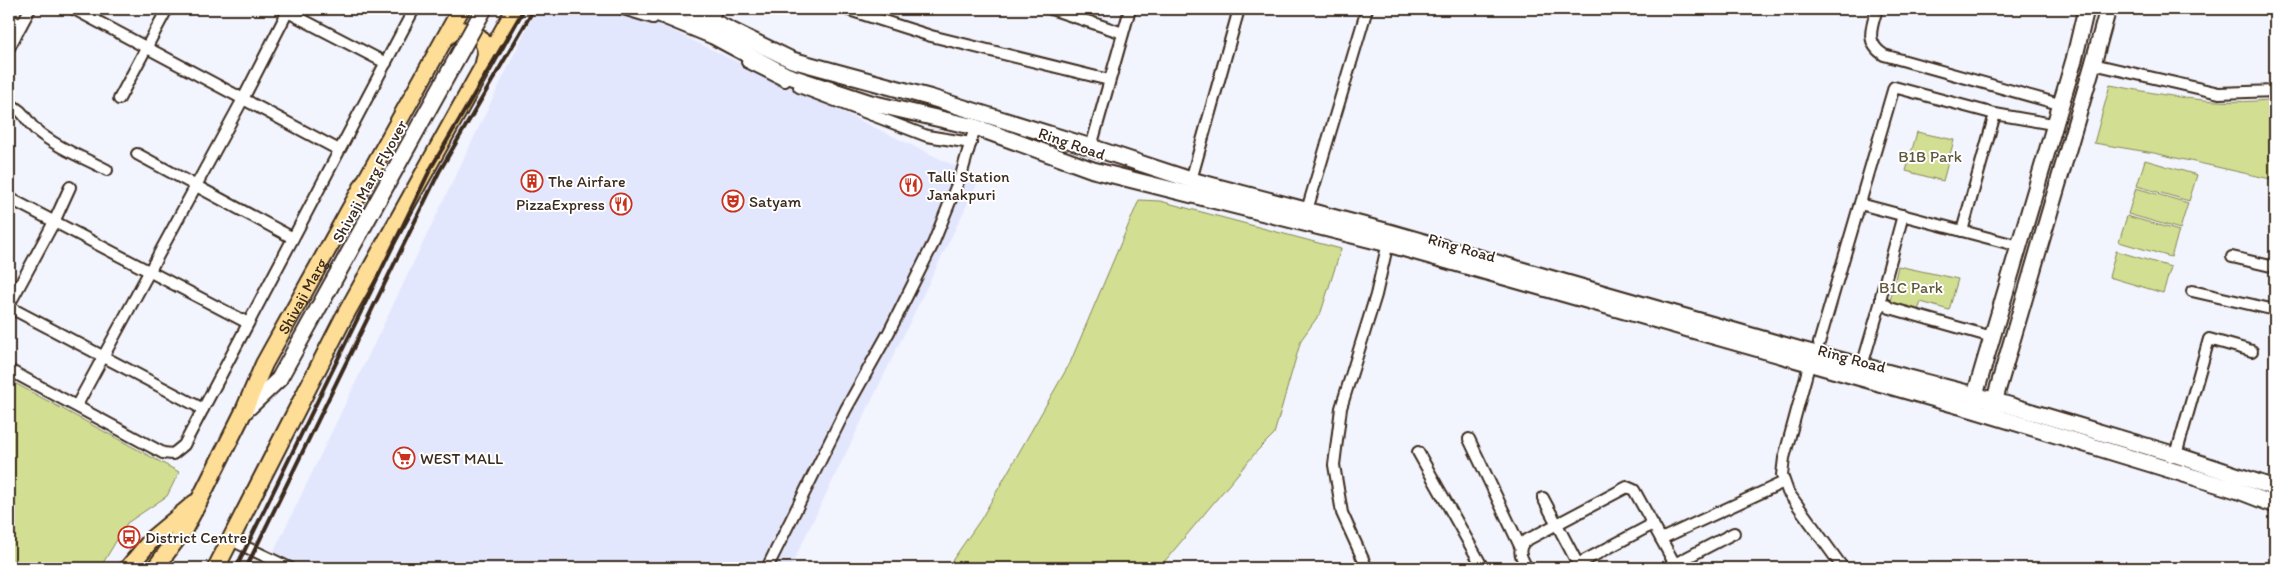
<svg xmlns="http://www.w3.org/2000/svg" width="2284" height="577" font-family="Itim,sans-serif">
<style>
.built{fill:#e3e7fd}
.green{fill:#d2de91;stroke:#868458}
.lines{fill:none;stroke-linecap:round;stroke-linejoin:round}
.street-casing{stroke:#3b2a1e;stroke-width:14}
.secondary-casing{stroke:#3b2a1e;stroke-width:19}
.primary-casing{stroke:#3b2a1e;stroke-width:20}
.street{stroke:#fff;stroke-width:10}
.secondary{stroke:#fff;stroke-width:15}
.primary{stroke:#fedd96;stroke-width:16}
.rail{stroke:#3b2a1e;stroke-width:4}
.secondary-bridge-casing{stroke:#3b2a1e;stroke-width:19;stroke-linecap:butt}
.secondary-bridge{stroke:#fff;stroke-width:15}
.labels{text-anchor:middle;stroke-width:4;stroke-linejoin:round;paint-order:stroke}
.street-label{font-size:16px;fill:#3b2a1e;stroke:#fff}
.park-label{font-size:16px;fill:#61573b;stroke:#fff}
.poi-label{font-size:16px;fill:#3b2a1e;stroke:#fff;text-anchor:start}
</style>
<rect width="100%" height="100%" fill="#f2f4fe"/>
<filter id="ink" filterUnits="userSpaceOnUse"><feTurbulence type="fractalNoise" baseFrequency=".02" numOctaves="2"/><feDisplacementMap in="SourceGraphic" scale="10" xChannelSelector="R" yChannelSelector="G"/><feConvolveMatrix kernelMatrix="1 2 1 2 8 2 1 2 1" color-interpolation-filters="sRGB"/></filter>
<g filter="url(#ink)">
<!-- built -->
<path class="built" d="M 536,9 L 627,9 L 980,178 L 790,568 L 266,568 Z"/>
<!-- green -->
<g class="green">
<path d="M 2110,85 C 2165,95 2219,107 2275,99 L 2275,180 L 2154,153 L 2094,143 Z"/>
<path d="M 1917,132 L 1954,140 L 1943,181 L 1906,171 Z"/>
<path d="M 2145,160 L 2197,175 L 2189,201 L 2137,186 Z"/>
<path d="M 2136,188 L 2188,203 L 2180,229 L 2128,214 Z"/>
<path d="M 1139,200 L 1160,201 L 1341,249 L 1321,312 L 1301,340 L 1274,434 L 1257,451 L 1159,568 L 947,568 L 981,519 L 1070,363 Z"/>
<path d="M 2127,216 L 2179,231 L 2171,257 L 2119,242 Z"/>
<path d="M 2116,251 L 2171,267 L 2163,293 L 2109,277 Z"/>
<path d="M 1898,266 L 1958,279 L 1949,310 L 1921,302 L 1917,313 L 1889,306 Z"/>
<path d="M 9,380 L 179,472 L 167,496 L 127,523 L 100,568 L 9,568 Z"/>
</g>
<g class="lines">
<!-- street casing -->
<g class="street-casing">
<g id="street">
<path d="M 74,9 L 339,150"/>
<path d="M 282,9 L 386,63"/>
<path d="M 623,9 L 653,18"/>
<path d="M 846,9 L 931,36 L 1109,80"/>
<path d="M 1051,9 L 1123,33"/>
<path d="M 1877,9 C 1871,28 1865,43 1884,55 L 2059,104"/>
<path d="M 9,19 L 21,25"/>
<path d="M 711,20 L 717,9"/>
<path d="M 9,48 L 30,9"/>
<path d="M 747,62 L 785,81"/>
<path d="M 2093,64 L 2219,93 L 2275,91"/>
<path d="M 799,87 L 927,136 L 971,143"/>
<path d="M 119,99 L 167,9"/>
<path d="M 9,104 C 25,111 25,120 36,130 C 56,147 84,158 107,170"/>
<path d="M 1091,147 L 1130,9"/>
<path d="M 137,154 L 293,238"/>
<path d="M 1191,180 L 1239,9"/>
<path d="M 9,198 L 248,323"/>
<path d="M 1860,204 L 2019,246"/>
<path d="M 1307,210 L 1367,9"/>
<path d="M 1903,215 L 1881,296 L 1881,301 L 1890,308 L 1992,337"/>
<path d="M 1962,231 L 1995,114 L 2053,124"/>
<path d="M 2232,257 L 2275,267"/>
<path d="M 2192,291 L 2275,310"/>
<path d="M 9,305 L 54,222 L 70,187"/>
<path d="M 9,307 L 203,409"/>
<path d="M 1819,343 L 1894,87 L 1995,114"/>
<path d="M 1811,358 L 1784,458 L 1782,475 L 1788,492 L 1843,568"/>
<path d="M 1862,366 L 1881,301"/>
<path d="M 9,370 L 163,453 L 173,454 L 184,445 L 414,9"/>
<path d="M 77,405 L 243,99 L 289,9"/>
<path d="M 1469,439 L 1520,546"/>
<path d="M 1418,452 L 1483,568"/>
<path d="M 2176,455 L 2209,339 L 2252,351"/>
<path d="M 1543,498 L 1580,568"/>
<path d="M 1661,539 L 1784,482"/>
<path d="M 231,540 L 290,568"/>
<path d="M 1578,564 L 1653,524"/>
<path d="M 767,568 L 846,409 L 889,332 L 933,244 L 962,172 L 975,127"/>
<path d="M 1367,568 L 1342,513 L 1334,465 L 1341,408 L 1376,295 L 1389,238"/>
<path d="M 1527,568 C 1522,558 1516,551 1525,541 L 1627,487 L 1634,490 L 1677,568"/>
<path d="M 1667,568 L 1734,533"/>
</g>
</g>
<!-- secondary casing -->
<g class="secondary-casing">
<g id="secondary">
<path d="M 647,9 L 713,36 L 786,75 L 871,103 L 975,127 L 1093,170 L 1388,244 L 1974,410 L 2236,490 L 2275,505"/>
<path d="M 687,9 L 792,60 L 932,98 L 1091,147 L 1191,180 L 1389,232 L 1801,350 L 1975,395 L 2176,455 L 2275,488"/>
<path d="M 1974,404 L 1975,395 L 2074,60 L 2086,9"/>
<path d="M 1994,411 L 1994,402 L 2093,64 L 2108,9"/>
<path d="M 244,412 L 279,379"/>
</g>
</g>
<!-- primary casing -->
<g class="primary-casing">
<g id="primary">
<path d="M 444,40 C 460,19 494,36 484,62"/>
<path d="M 128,568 L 153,538 L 195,503"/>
<path id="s1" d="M 155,568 L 183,531 L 199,501 L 243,413 L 264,364 L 461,9"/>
<path d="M 216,568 L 343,319 L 515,9"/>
</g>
</g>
<!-- street -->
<use href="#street" class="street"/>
<!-- secondary -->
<use href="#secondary" class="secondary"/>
<!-- primary -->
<use href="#primary" class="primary"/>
<!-- rail -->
<g class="rail">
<path d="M 236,568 L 431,168 L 524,9"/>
<path d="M 246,568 L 439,172 L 534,9"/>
</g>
<!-- secondary-bridge casing -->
<g class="secondary-bridge-casing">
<path id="secondary-bridge" d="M 279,379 L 484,9"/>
</g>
<!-- secondary-bridge -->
<use href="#secondary-bridge" class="secondary-bridge"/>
</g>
</g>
<!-- icons -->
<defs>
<g id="building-ring" transform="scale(1.125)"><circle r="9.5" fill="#fff" stroke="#c8321e" stroke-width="1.5"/><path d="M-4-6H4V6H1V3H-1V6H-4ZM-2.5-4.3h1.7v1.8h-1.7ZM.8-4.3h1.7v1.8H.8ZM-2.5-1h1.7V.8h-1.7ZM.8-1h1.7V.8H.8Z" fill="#c8321e"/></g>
<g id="restaurant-ring" transform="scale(1.125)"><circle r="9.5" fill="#fff" stroke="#c8321e" stroke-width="1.5"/><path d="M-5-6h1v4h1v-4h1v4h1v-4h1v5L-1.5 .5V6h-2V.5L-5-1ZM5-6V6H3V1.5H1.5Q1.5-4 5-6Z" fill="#c8321e"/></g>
<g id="theatre-ring" transform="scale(1.125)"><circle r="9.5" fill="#fff" stroke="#c8321e" stroke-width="1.5"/><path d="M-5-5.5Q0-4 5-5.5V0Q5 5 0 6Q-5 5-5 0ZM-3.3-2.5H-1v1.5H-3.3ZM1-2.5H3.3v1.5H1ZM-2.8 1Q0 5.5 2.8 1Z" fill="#c8321e"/></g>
<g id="supermarket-ring" transform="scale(1.125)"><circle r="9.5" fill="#fff" stroke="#c8321e" stroke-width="1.5"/><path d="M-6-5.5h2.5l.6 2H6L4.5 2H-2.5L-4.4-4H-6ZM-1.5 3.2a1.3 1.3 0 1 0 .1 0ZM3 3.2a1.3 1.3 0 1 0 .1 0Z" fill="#c8321e"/></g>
<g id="bus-ring" transform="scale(1.125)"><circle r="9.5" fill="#fff" stroke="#c8321e" stroke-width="1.5"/><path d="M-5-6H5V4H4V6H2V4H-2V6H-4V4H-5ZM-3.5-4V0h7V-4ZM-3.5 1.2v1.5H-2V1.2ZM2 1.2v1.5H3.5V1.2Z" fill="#c8321e"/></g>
</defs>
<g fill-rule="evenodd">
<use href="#building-ring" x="532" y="181"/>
<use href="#restaurant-ring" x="911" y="185"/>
<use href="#theatre-ring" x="733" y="201"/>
<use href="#restaurant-ring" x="621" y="204"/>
<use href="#supermarket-ring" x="404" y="458"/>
<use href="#bus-ring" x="129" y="537"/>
</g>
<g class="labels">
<!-- street labels -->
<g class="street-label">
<text transform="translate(1072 143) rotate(19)" y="6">Ring Road</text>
<text transform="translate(369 181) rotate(-61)" y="6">Shivaji Marg Flyover</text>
<text transform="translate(1462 247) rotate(16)" y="6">Ring Road</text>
<text dy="6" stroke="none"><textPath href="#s1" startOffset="310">Shivaji Marg</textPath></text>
<text transform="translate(1852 358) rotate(15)" y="6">Ring Road</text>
</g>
<!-- park labels -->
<g class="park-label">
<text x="1930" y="162">B1B Park</text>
<text x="1911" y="293">B1C Park</text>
</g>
<!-- poi labels -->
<g class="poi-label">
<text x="927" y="182">Talli Station<tspan x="927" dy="18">Janakpuri</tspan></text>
<text x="548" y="187">The Airfare</text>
<text x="749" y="207">Satyam</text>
<text x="605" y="210" text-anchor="end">PizzaExpress</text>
<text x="420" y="464">WEST MALL</text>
<text x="145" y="543">District Centre</text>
</g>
</g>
<!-- margin -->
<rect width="2284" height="577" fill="none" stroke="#fff" stroke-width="30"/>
<rect x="15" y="15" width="2254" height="547" fill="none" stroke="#3b2a1e" stroke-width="2" filter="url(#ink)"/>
</svg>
